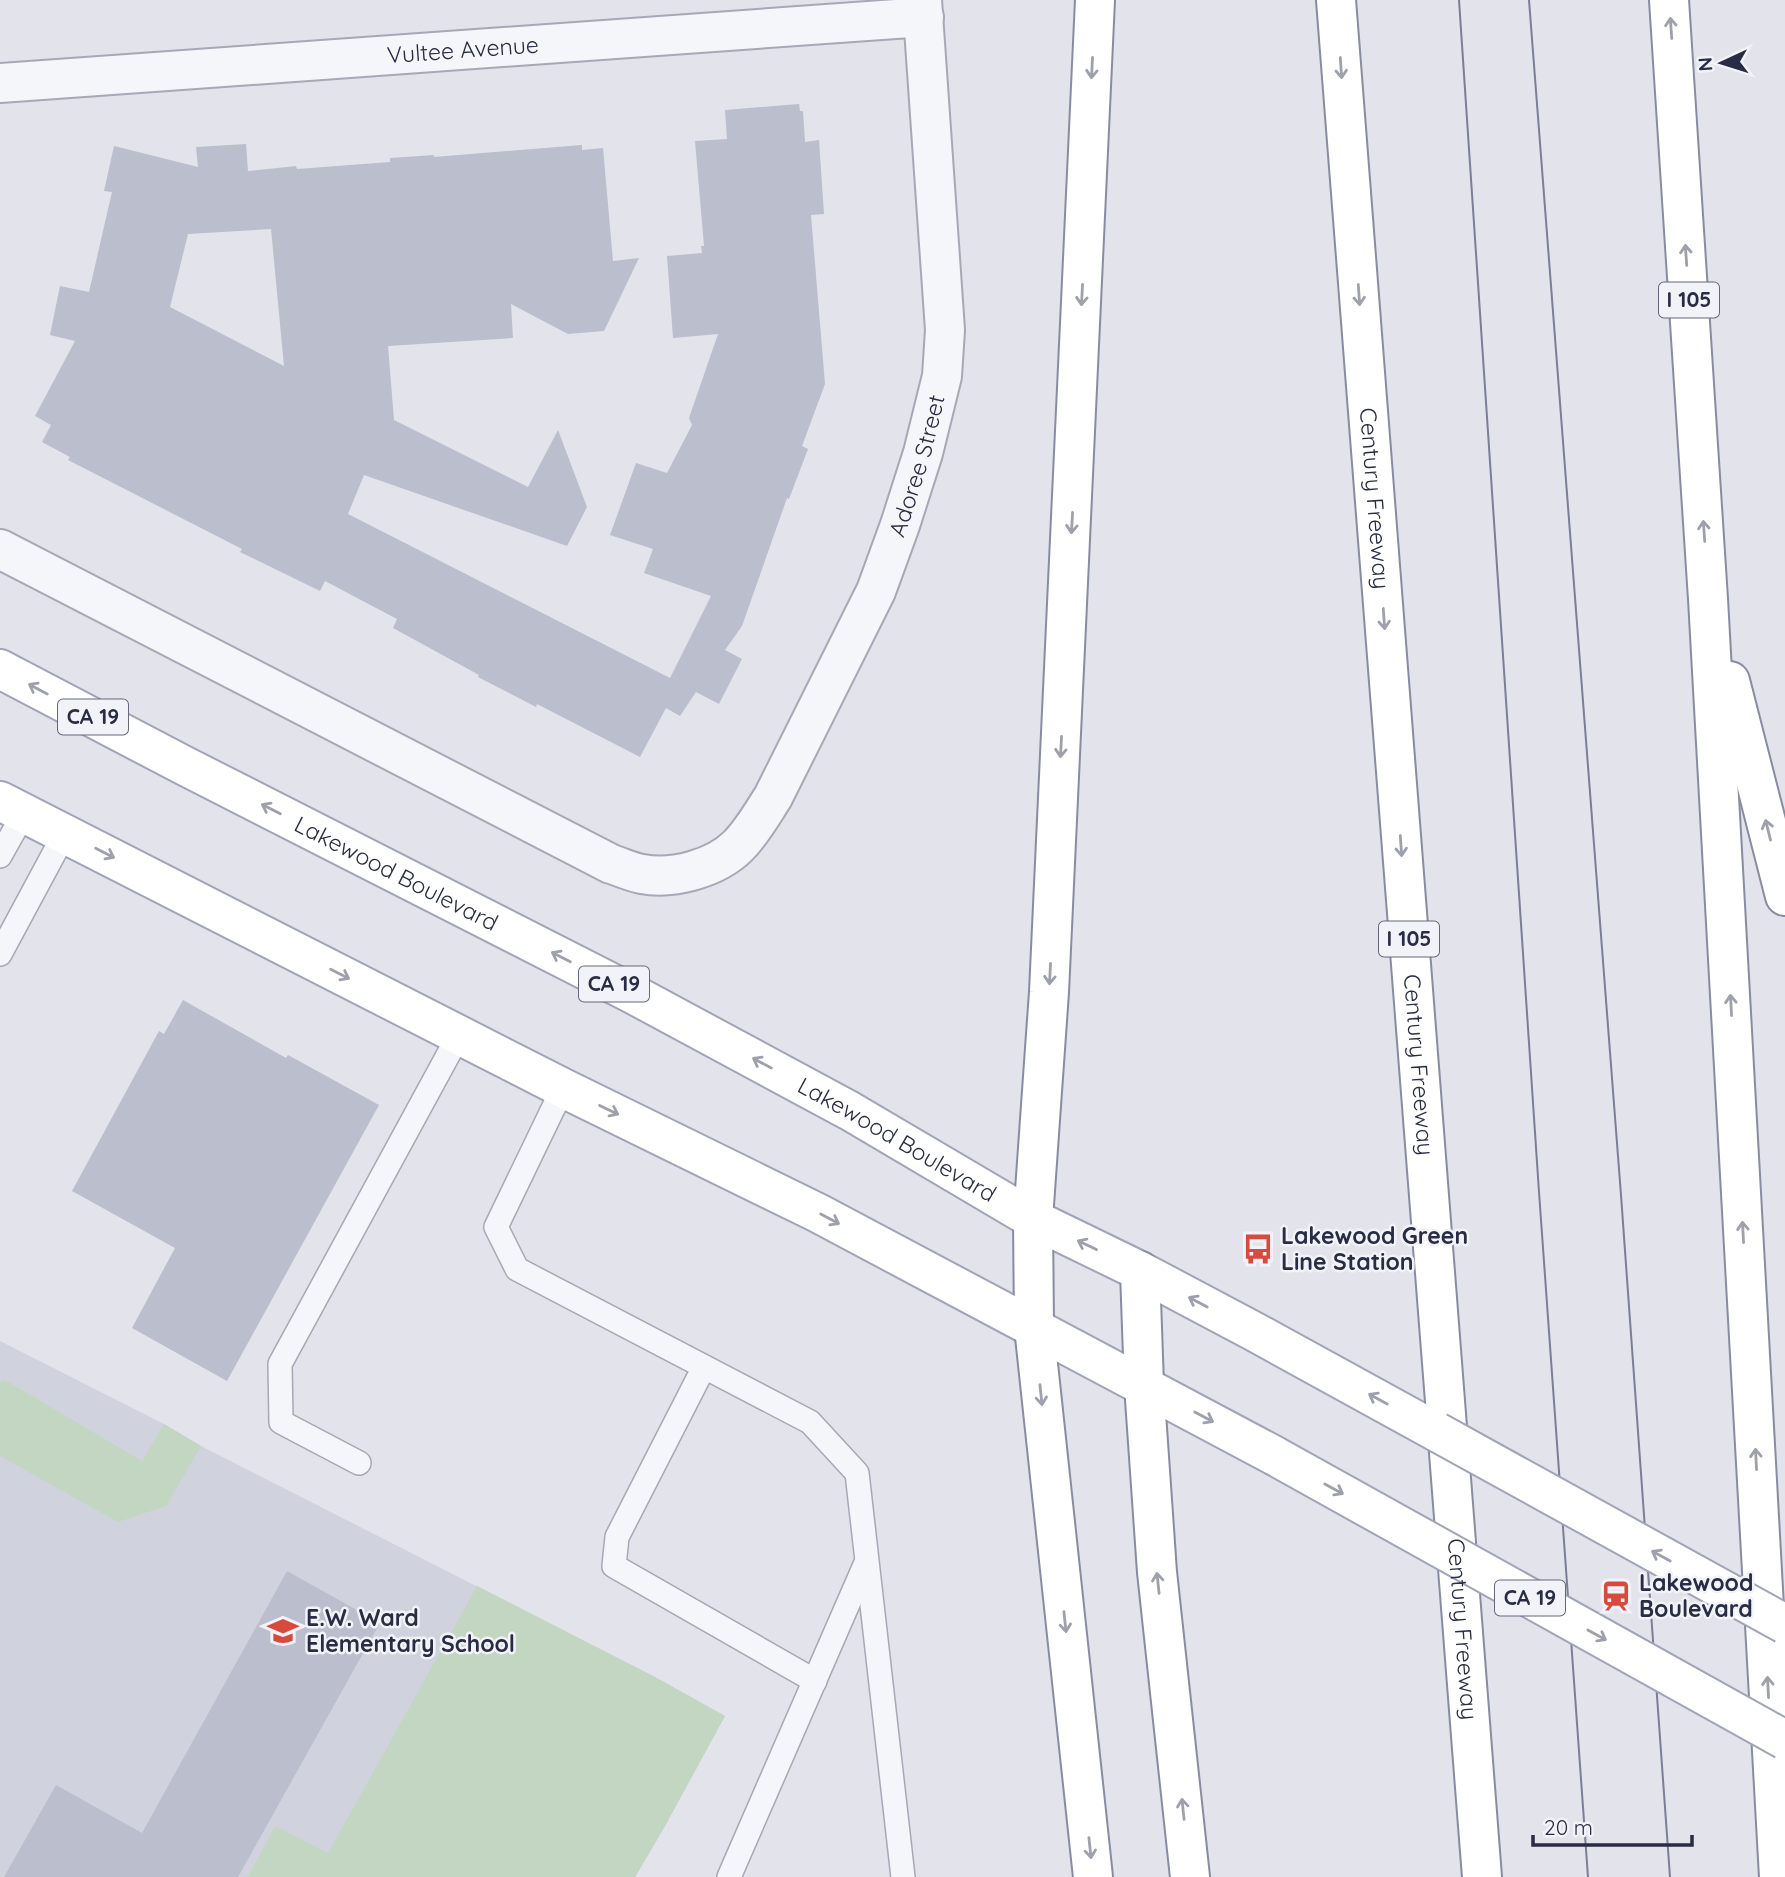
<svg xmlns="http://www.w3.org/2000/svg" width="1785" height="1877" font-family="Quicksand,sans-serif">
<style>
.built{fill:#d0d2de}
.green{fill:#c3d6c2}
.building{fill:#bbbecc;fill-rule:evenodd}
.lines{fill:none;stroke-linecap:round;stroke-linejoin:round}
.service-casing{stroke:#a6a8b6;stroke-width:26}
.minor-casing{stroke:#a6a8b6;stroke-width:42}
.primary-casing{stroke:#a0a4b8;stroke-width:42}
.motorway-casing{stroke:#888ca3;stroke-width:42}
.service{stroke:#f5f6f9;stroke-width:23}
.minor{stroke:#f5f6f9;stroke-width:38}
.primary{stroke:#fff;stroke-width:38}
.motorway{stroke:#fff;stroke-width:38}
.tram{stroke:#7a7e96;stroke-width:2}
.primary-bridge-casing{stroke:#a0a4b8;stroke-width:42;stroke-linecap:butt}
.primary-bridge{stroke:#fff;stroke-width:38}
.oneway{stroke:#9ea0ab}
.labels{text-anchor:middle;stroke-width:5;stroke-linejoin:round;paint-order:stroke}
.shield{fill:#f2f3f8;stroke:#65687b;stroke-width:2}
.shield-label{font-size:21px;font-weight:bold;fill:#282c45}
.street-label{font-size:23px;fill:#282c45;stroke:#f2f3f8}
.poi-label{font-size:23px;font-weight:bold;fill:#282c45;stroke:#f2f3f8;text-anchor:start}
</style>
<rect width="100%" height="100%" fill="#e2e3eb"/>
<!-- built -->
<path class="built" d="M 0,1341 L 164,1424 L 201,1446 L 655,1677 L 725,1716 L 665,1826 L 635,1877 L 0,1877 Z"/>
<!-- green -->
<g class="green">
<path d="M 5,1380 L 142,1461 L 164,1424 L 201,1446 L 166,1506 L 118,1522 L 0,1456 L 0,1382 Z"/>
<path d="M 477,1586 L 655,1677 L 725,1716 L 665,1826 L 635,1877 L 248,1877 L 275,1826 L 328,1853 Z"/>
</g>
<!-- building -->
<g class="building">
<path d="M 799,104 L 800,111 L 803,111 L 805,142 L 819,140 L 824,214 L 811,215 L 825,384 L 802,446 L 808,449 L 789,499 L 787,498 L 742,626 L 725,650 L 742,659 L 719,704 L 696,692 L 680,716 L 666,708 L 640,757 L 537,704 L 536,707 L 478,677 L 479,675 L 393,628 L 397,619 L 325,581 L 320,591 L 240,552 L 242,549 L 68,460 L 70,457 L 42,442 L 51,425 L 35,416 L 75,341 L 50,335 L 60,286 L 89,292 L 112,192 L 104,191 L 114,146 L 198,167 L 196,147 L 246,144 L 248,171 L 296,166 L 297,169 L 390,162 L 390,158 L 434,155 L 434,157 L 582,145 L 582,150 L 603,148 L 613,261 L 639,258 L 604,331 L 568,334 L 511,304 L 513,338 L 388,346 L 394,420 L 528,487 L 558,430 L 587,507 L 567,546 L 364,475 L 348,514 L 670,678 L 711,596 L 644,573 L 653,549 L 610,535 L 636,463 L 667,473 L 692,425 L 689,418 L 718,334 L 673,338 L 667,256 L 702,253 L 701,246 L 704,246 L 695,141 L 727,139 L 725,110 ZM 271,229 L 284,366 L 170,307 L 188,234 Z"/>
<path d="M 183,1000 L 286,1058 L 288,1055 L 379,1105 L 227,1381 L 132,1328 L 175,1248 L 72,1191 L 159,1031 L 164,1034 Z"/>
<path d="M 287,1571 L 380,1623 L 238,1877 L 4,1877 L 56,1785 L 142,1833 Z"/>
</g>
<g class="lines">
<!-- service casing -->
<g class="service-casing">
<g id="service">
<path d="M 0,856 L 24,813"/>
<path d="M 0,954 L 65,833"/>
<path d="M 563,1088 L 496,1227 L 517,1269 L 810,1422 L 857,1473 L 903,1877"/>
<path d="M 704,1367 L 617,1537 L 614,1566 L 815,1681"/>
<path d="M 359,1463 L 281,1422 L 280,1364 L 459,1035"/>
<path d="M 729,1877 L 865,1565"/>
</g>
</g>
<!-- minor casing -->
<g class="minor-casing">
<g id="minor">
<path id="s1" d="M 0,83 L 924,17"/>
<path id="s2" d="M 0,549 L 611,864 C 621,867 631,872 642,874 C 673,880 716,868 738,846 C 752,832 762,814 773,797 L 876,591 L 900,525 L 923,453 L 942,376 L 945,330 L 922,0"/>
</g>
</g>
<!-- primary casing -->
<g class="primary-casing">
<g id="primary">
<path id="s3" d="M 0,669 L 185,766 L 631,993 L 850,1111 L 1033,1219 L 1140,1271 L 1255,1332 L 1437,1432"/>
<path d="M 0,801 L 563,1088 L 818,1213 L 1275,1456"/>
</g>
</g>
<!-- motorway casing -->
<g class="motorway-casing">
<g id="motorway">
<path id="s4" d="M 1336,0 L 1482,1877"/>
<path d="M 1669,0 L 1708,599 L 1779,1877"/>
<path d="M 1730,681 L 1785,896"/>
<path d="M 1140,1271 L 1144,1385 L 1157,1572 L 1190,1877"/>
<path d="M 1093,1877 L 1034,1327 L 1033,1219 L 1049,992 L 1095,0"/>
</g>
</g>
<!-- service -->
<use href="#service" class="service"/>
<!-- minor -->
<use href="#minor" class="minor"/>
<!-- primary -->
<use href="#primary" class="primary"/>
<!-- motorway -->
<use href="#motorway" class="motorway"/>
<!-- tram -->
<g class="tram">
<path d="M 1459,0 L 1539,1192 L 1588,1877"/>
<path d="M 1529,0 L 1621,1195 L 1670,1877"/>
</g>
<!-- primary-bridge casing -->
<g class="primary-bridge-casing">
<g id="primary-bridge">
<path d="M 1437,1432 L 1785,1624"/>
<path d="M 1275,1456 L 1785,1740"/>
</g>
</g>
<!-- primary-bridge -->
<use href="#primary-bridge" class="primary-bridge"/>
</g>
<!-- one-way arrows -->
<defs><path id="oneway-shaft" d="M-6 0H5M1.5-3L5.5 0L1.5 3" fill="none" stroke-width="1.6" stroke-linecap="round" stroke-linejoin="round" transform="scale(1.75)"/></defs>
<g class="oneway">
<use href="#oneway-shaft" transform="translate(1671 28) rotate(-94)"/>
<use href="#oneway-shaft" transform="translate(1092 68) rotate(93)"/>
<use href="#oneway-shaft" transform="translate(1341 68) rotate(86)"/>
<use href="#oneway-shaft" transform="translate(1686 255) rotate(-94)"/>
<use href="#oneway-shaft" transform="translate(1082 295) rotate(93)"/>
<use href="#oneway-shaft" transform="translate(1359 295) rotate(86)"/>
<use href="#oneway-shaft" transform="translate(1072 523) rotate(93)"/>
<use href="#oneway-shaft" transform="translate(1704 531) rotate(-94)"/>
<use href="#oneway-shaft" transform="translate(1384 619) rotate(86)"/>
<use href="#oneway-shaft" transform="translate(38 689) rotate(-152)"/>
<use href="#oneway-shaft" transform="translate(1061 747) rotate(93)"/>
<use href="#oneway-shaft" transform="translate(271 809) rotate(-153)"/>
<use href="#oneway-shaft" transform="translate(1768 830) rotate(-104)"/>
<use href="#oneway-shaft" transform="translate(1401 846) rotate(86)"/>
<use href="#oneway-shaft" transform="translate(105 853) rotate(27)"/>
<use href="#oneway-shaft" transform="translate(561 957) rotate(-153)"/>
<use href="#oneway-shaft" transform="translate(340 974) rotate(27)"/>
<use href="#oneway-shaft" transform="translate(1050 974) rotate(93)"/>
<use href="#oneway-shaft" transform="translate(1731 1005) rotate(-93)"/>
<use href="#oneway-shaft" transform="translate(762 1063) rotate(-152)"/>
<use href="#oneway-shaft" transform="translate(609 1110) rotate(26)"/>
<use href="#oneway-shaft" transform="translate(830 1219) rotate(28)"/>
<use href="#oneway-shaft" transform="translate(1743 1232) rotate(-93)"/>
<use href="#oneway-shaft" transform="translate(1087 1245) rotate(-154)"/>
<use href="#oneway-shaft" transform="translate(1198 1302) rotate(-152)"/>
<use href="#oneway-shaft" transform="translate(1041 1395) rotate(84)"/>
<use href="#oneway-shaft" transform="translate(1378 1399) rotate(-151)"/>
<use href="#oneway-shaft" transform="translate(1204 1417) rotate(28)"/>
<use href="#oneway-shaft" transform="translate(1756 1459) rotate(-93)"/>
<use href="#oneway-shaft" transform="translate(1334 1489) rotate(29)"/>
<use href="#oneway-shaft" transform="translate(1661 1556) rotate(-151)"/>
<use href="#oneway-shaft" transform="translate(1158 1583) rotate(-96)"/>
<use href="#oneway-shaft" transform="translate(1065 1622) rotate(84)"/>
<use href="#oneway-shaft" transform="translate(1597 1635) rotate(29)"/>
<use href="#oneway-shaft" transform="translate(1768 1687) rotate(-93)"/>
<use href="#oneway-shaft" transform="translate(1183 1809) rotate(-96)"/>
<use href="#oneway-shaft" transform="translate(1090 1848) rotate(84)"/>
</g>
<!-- icons -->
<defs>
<g id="bus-bare" transform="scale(2.415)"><path d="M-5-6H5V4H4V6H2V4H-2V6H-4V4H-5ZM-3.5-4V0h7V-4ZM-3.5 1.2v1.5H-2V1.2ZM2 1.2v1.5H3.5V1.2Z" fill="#d94a3e" stroke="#f2f3f8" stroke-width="2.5" paint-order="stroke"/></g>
<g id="station-bare" transform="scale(2.415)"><path d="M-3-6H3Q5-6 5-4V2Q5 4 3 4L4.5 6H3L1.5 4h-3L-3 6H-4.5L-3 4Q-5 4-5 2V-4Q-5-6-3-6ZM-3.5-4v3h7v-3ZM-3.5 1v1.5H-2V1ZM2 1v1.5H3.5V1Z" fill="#d94a3e" stroke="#f2f3f8" stroke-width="2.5" paint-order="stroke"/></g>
<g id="school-bare" transform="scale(2.415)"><path d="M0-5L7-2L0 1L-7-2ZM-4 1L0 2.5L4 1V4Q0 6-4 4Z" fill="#d94a3e" stroke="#f2f3f8" stroke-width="2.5" paint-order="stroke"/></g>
</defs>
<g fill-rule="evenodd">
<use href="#bus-bare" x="1258" y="1249"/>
<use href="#station-bare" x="1616" y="1596"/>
<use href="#school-bare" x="283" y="1631"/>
</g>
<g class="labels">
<!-- shield labels -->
<g class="shield">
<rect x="1659" y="282.5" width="60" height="35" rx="5"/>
<rect x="58" y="699.5" width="70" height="35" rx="5"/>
<rect x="1379" y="921.5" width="60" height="35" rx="5"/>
<rect x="579" y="966.5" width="70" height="35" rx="5"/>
<rect x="1495" y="1580.5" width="70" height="35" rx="5"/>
</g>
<g class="shield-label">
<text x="1689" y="307">I 105</text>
<text x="93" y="724">CA 19</text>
<text x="1409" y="946">I 105</text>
<text x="614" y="991">CA 19</text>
<text x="1530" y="1605">CA 19</text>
</g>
<!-- street labels -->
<g class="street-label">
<text dy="8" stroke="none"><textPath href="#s1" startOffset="464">Vultee Avenue</textPath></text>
<text dy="8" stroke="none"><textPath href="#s2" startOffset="1246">Adoree Street</textPath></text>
<text dy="8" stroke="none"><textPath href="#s4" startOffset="500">Century Freeway</textPath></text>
<text dy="8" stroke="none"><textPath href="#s3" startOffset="446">Lakewood Boulevard</textPath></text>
<text dy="8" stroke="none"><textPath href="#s4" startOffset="1068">Century Freeway</textPath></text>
<text dy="8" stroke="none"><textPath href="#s3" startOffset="1013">Lakewood Boulevard</textPath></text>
<text dy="8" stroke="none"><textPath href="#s4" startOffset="1634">Century Freeway</textPath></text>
</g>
<!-- poi labels -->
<g class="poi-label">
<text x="1281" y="1244">Lakewood Green<tspan x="1281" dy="26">Line Station</tspan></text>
<text x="1639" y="1591">Lakewood<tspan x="1639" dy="26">Boulevard</tspan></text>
<text x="306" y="1626">E.W. Ward<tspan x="306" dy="26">Elementary School</tspan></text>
</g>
</g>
<!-- north arrow -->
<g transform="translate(1722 63) rotate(266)" stroke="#f2f3f8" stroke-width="5" paint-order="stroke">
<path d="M0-5L12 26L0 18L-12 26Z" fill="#282c45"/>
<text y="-10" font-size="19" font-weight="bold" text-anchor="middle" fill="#282c45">N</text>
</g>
<!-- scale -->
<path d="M1533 1835v10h159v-10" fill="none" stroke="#282c45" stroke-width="3.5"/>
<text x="1544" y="1835" font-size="21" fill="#282c45" stroke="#f2f3f8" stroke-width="5" paint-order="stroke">20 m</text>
</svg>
